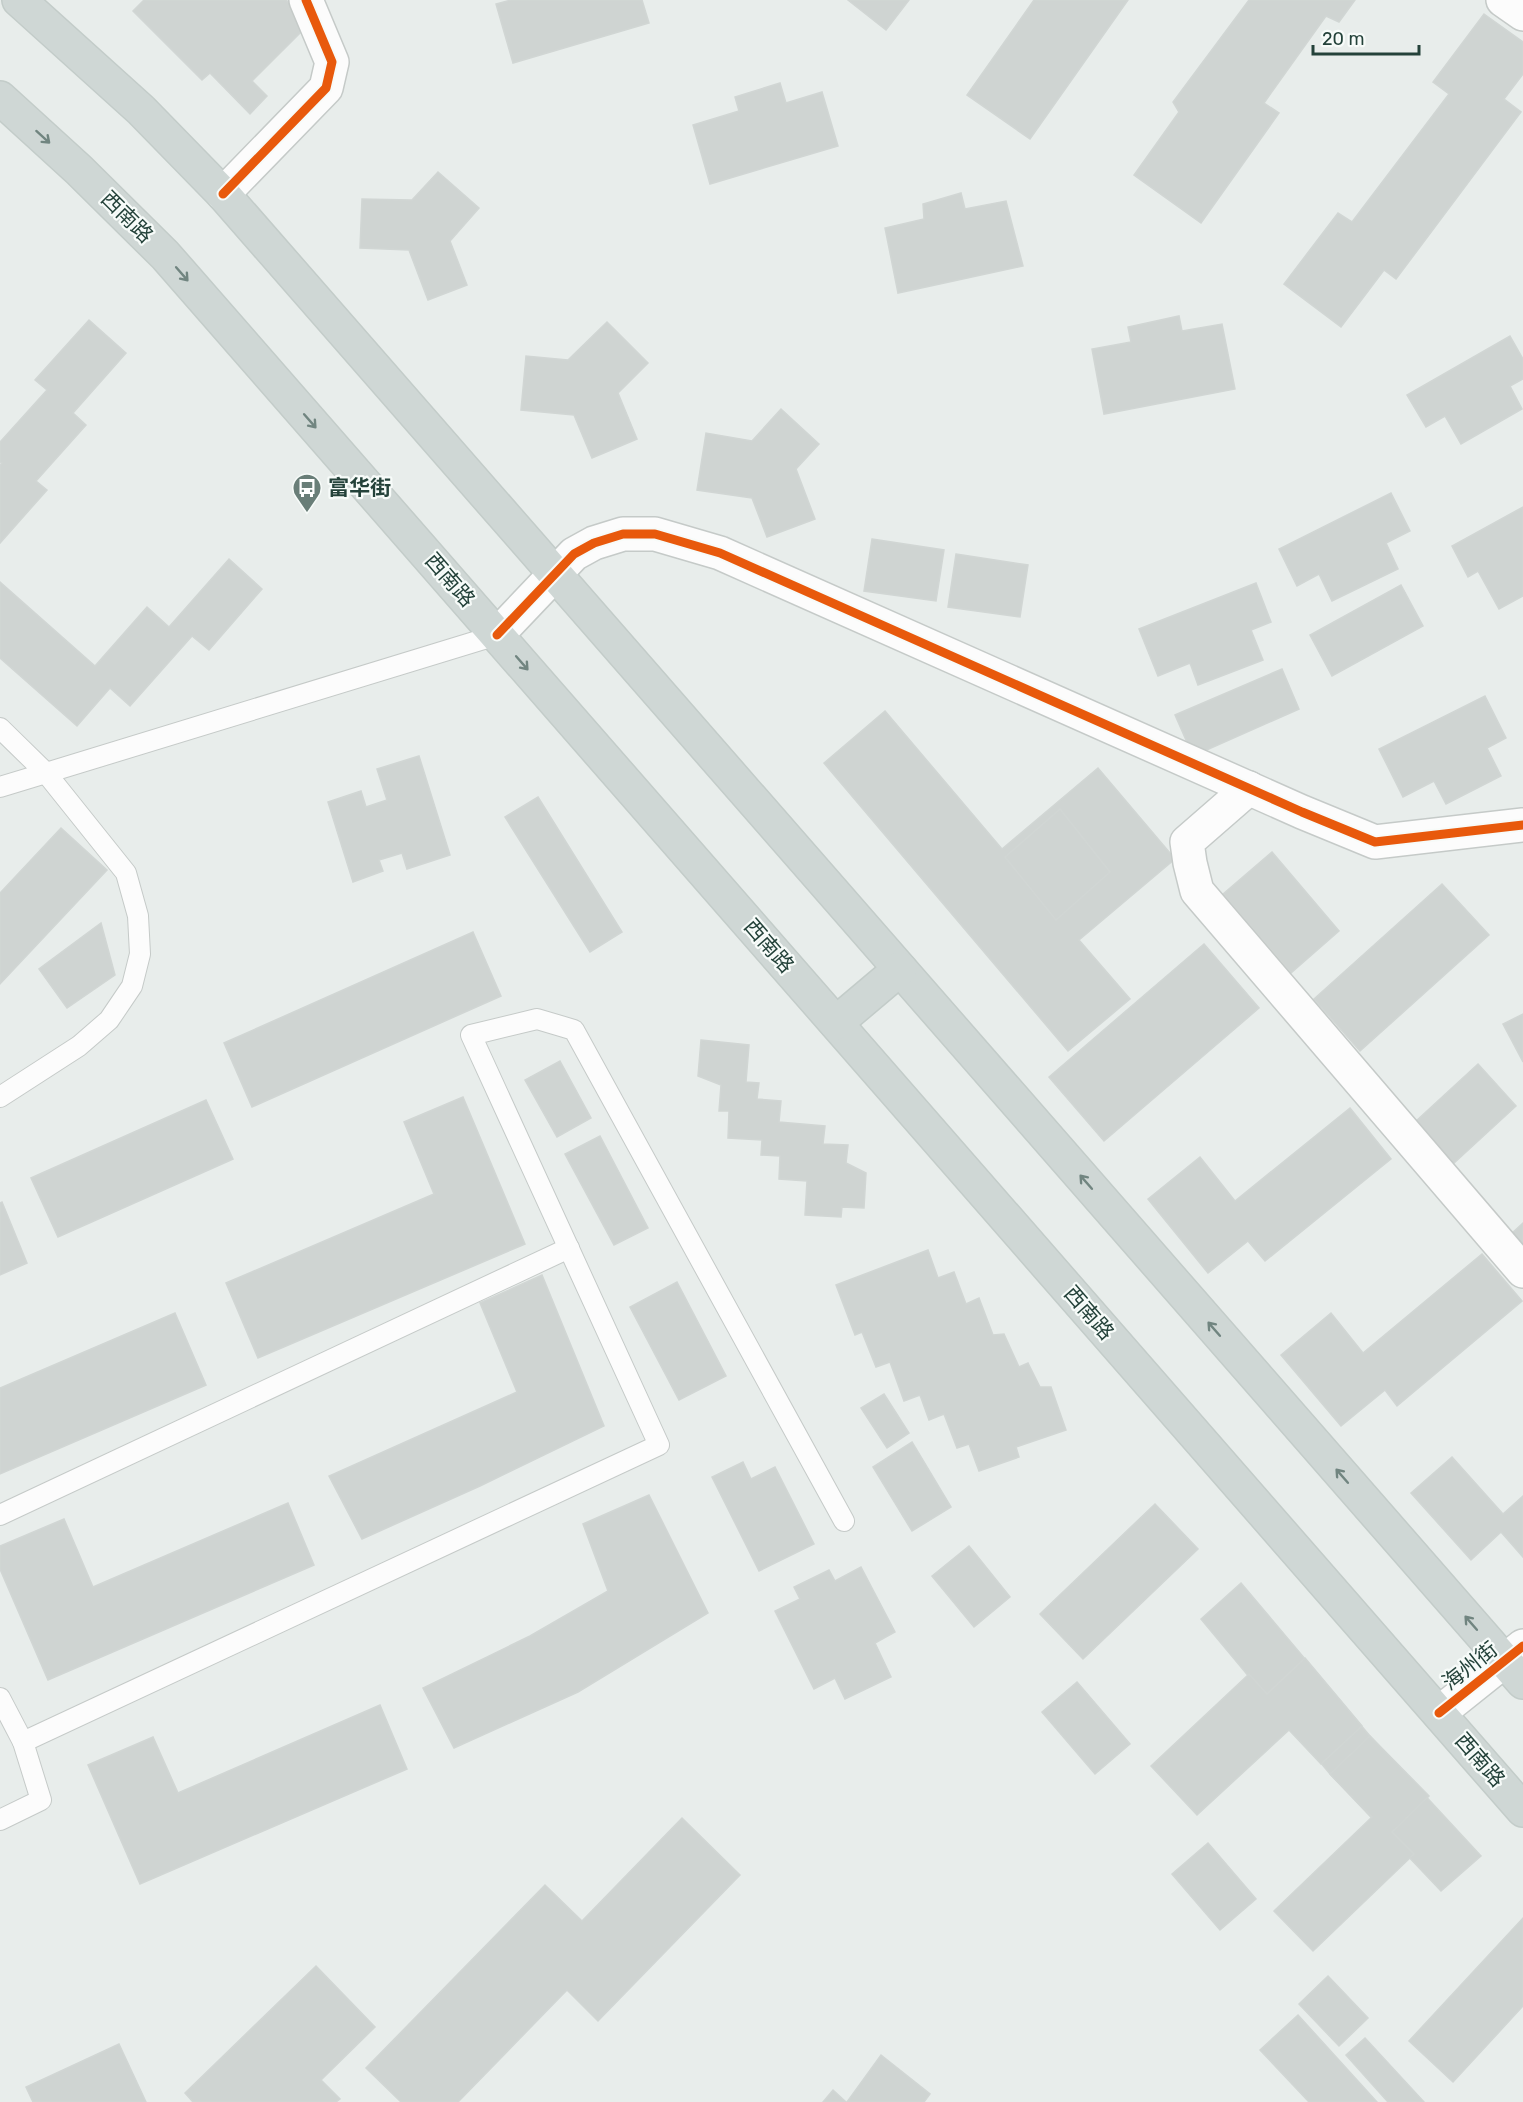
<svg xmlns="http://www.w3.org/2000/svg" width="1523" height="2102" font-family="Rubik,'Noto Sans SC',sans-serif">
<style>
.building{fill:#cfd4d2;stroke:#d1d6d4;stroke-width:1.5}
.lines{fill:none;stroke-linecap:round;stroke-linejoin:round}
.service-casing{stroke:#c5cac8;stroke-width:22}
.minor-casing{stroke:#c5cac8;stroke-width:36}
.primary-casing{stroke:#c3ccc9;stroke-width:36}
.service{stroke:#fcfcfc;stroke-width:20}
.minor{stroke:#fcfcfc;stroke-width:33}
.primary{stroke:#cfd7d5;stroke-width:33}
.cycleway-casing{stroke:#f7fbf9;stroke-width:13}
.cycleway{stroke:#e8590c;stroke-width:9}
.oneway{stroke:#718580}
.labels{text-anchor:middle;stroke-width:4.5;stroke-linejoin:round;paint-order:stroke}
.street-label{font-size:21px;fill:#24423a;stroke:#f7fbf9}
.poi-label{font-size:21px;font-weight:bold;fill:#24423a;stroke:#f7fbf9;text-anchor:start}
</style>
<rect width="100%" height="100%" fill="#e8edeb"/>
<!-- building -->
<g class="building">
<path d="M 144,0 L 286,0 L 310,23 L 252,81 L 267,96 L 250,114 L 210,73 L 202,80 L 133,11 Z"/>
<path d="M 511,0 L 642,0 L 649,23 L 513,63 L 496,4 Z"/>
<path d="M 848,0 L 909,0 L 886,30 Z"/>
<path d="M 1034,0 L 1128,0 L 1030,139 L 967,95 Z"/>
<path d="M 1249,0 L 1355,0 L 1339,22 L 1326,16 L 1264,103 L 1279,113 L 1201,223 L 1134,175 L 1179,112 L 1173,102 Z"/>
<path d="M 1484,14 L 1523,42 L 1523,74 L 1504,99 L 1521,112 L 1396,279 L 1384,270 L 1341,327 L 1284,284 L 1338,213 L 1352,222 L 1449,94 L 1433,82 Z"/>
<path d="M 780,83 L 786,103 L 822,92 L 838,146 L 710,184 L 693,125 L 739,111 L 735,97 Z"/>
<path d="M 438,172 L 479,208 L 450,241 L 467,285 L 428,300 L 409,250 L 360,248 L 362,199 L 412,200 Z"/>
<path d="M 961,193 L 965,209 L 1006,201 L 1023,266 L 898,293 L 885,228 L 924,219 L 923,204 Z"/>
<path d="M 1179,316 L 1182,331 L 1222,324 L 1235,389 L 1104,414 L 1092,349 L 1131,342 L 1128,327 Z"/>
<path d="M 89,320 L 126,353 L 73,413 L 86,425 L 36,481 L 47,490 L 0,543 L 0,465 L 2,463 L 0,462 L 0,442 L 47,390 L 35,380 Z"/>
<path d="M 607,322 L 648,363 L 618,393 L 637,439 L 592,458 L 574,415 L 521,410 L 526,356 L 568,360 Z"/>
<path d="M 1510,336 L 1523,359 L 1523,379 L 1510,386 L 1522,409 L 1461,444 L 1445,416 L 1426,427 L 1407,395 Z"/>
<path d="M 781,409 L 819,444 L 796,469 L 815,519 L 767,537 L 752,498 L 697,490 L 706,433 L 752,441 Z"/>
<path d="M 1391,493 L 1410,531 L 1386,543 L 1398,569 L 1332,601 L 1319,574 L 1297,586 L 1279,549 Z"/>
<path d="M 1523,507 L 1523,596 L 1499,609 L 1478,571 L 1468,577 L 1452,546 Z"/>
<path d="M 872,539 L 944,550 L 936,601 L 864,591 Z"/>
<path d="M 956,554 L 1028,565 L 1020,617 L 948,607 Z"/>
<path d="M 229,559 L 262,589 L 209,650 L 192,636 L 130,706 L 110,688 L 77,726 L 0,658 L 0,582 L 95,666 L 147,607 L 169,627 Z"/>
<path d="M 1256,583 L 1271,622 L 1251,630 L 1263,660 L 1198,685 L 1190,663 L 1158,676 L 1139,629 Z"/>
<path d="M 1401,585 L 1423,626 L 1332,676 L 1310,635 Z"/>
<path d="M 1282,669 L 1299,709 L 1193,756 L 1175,715 Z"/>
<path d="M 1485,696 L 1506,738 L 1487,748 L 1501,776 L 1446,804 L 1434,781 L 1403,797 L 1379,749 Z"/>
<path d="M 885,711 L 1002,849 L 1098,768 L 1175,859 L 1079,940 L 1130,999 L 1068,1051 L 824,763 Z"/>
<path d="M 419,756 L 450,855 L 407,869 L 402,853 L 379,860 L 383,871 L 353,882 L 328,802 L 361,791 L 366,807 L 387,800 L 377,769 Z"/>
<path d="M 538,797 L 622,932 L 590,952 L 505,817 Z"/>
<path d="M 1060,809 L 1110,872 L 1056,920 L 1005,857 Z"/>
<path d="M 61,828 L 107,870 L 0,984 L 0,893 Z"/>
<path d="M 1272,852 L 1339,931 L 1291,973 L 1223,894 Z"/>
<path d="M 1442,884 L 1489,935 L 1360,1051 L 1314,999 Z"/>
<path d="M 101,923 L 115,975 L 67,1008 L 39,969 Z"/>
<path d="M 473,932 L 501,996 L 252,1107 L 224,1043 Z"/>
<path d="M 1204,944 L 1259,1008 L 1104,1141 L 1049,1077 Z"/>
<path d="M 1523,1014 L 1523,1062 L 1503,1024 Z"/>
<path d="M 701,1040 L 749,1045 L 746,1082 L 759,1083 L 757,1099 L 781,1101 L 779,1122 L 825,1126 L 823,1144 L 848,1145 L 846,1163 L 866,1173 L 864,1208 L 842,1207 L 841,1217 L 805,1215 L 807,1181 L 779,1179 L 780,1156 L 761,1155 L 762,1140 L 728,1138 L 729,1111 L 719,1111 L 721,1085 L 698,1076 Z"/>
<path d="M 560,1061 L 591,1118 L 557,1137 L 525,1080 Z"/>
<path d="M 1478,1064 L 1516,1106 L 1453,1164 L 1415,1122 Z"/>
<path d="M 463,1097 L 525,1244 L 258,1358 L 226,1283 L 434,1194 L 404,1122 Z"/>
<path d="M 206,1100 L 233,1159 L 58,1237 L 31,1178 Z"/>
<path d="M 1350,1108 L 1391,1159 L 1265,1261 L 1248,1241 L 1208,1273 L 1148,1199 L 1200,1157 L 1235,1201 Z"/>
<path d="M 600,1136 L 648,1228 L 614,1245 L 565,1154 Z"/>
<path d="M 2,1202 L 27,1263 L 0,1275 L 0,1203 Z"/>
<path d="M 1523,1223 L 1523,1247 L 1511,1234 Z"/>
<path d="M 928,1250 L 938,1278 L 954,1272 L 966,1304 L 979,1298 L 993,1335 L 1004,1334 L 1019,1367 L 1028,1363 L 1040,1387 L 1051,1387 L 1066,1430 L 1016,1447 L 1019,1457 L 979,1471 L 969,1444 L 957,1448 L 944,1414 L 929,1420 L 920,1395 L 904,1401 L 890,1362 L 876,1367 L 862,1332 L 855,1335 L 836,1285 Z"/>
<path d="M 1482,1254 L 1522,1301 L 1397,1406 L 1385,1390 L 1341,1426 L 1281,1355 L 1331,1313 L 1363,1353 Z"/>
<path d="M 542,1275 L 604,1426 L 480,1486 L 362,1539 L 329,1476 L 517,1392 L 480,1303 Z"/>
<path d="M 677,1282 L 726,1376 L 679,1400 L 630,1307 Z"/>
<path d="M 175,1313 L 206,1385 L 0,1474 L 0,1388 Z"/>
<path d="M 884,1394 L 909,1433 L 887,1448 L 861,1408 Z"/>
<path d="M 912,1442 L 951,1507 L 912,1531 L 873,1467 Z"/>
<path d="M 1452,1457 L 1503,1514 L 1523,1496 L 1523,1557 L 1501,1532 L 1471,1560 L 1411,1493 Z"/>
<path d="M 743,1462 L 751,1479 L 775,1467 L 814,1544 L 759,1571 L 712,1477 Z"/>
<path d="M 649,1495 L 708,1613 L 578,1692 L 454,1748 L 423,1688 L 530,1636 L 608,1591 L 583,1524 Z"/>
<path d="M 288,1503 L 314,1565 L 48,1680 L 0,1569 L 0,1546 L 64,1519 L 93,1587 Z"/>
<path d="M 1155,1504 L 1198,1549 L 1083,1659 L 1040,1614 Z"/>
<path d="M 969,1546 L 1010,1597 L 974,1627 L 932,1576 Z"/>
<path d="M 861,1567 L 895,1632 L 875,1643 L 891,1677 L 845,1699 L 835,1678 L 814,1689 L 775,1611 L 800,1599 L 794,1587 L 829,1570 L 835,1581 Z"/>
<path d="M 1241,1583 L 1370,1736 L 1481,1856 L 1441,1891 L 1330,1774 L 1201,1619 Z"/>
<path d="M 1305,1658 L 1362,1726 L 1321,1764 L 1289,1730 L 1197,1815 L 1151,1766 L 1249,1674 L 1267,1694 Z"/>
<path d="M 1077,1682 L 1130,1744 L 1095,1774 L 1042,1712 Z"/>
<path d="M 380,1705 L 407,1769 L 140,1884 L 88,1765 L 153,1737 L 178,1793 Z"/>
<path d="M 1370,1736 L 1429,1796 L 1392,1832 L 1414,1854 L 1313,1951 L 1274,1911 L 1372,1817 L 1330,1774 Z"/>
<path d="M 682,1818 L 740,1875 L 598,2021 L 567,1990 L 458,2102 L 401,2102 L 366,2068 L 545,1885 L 582,1921 Z"/>
<path d="M 1208,1843 L 1256,1899 L 1220,1930 L 1172,1874 Z"/>
<path d="M 1523,1918 L 1523,2006 L 1453,2082 L 1409,2041 Z"/>
<path d="M 316,1966 L 375,2027 L 321,2080 L 340,2099 L 336,2102 L 193,2102 L 185,2093 Z"/>
<path d="M 1328,1976 L 1368,2018 L 1339,2046 L 1299,2004 Z"/>
<path d="M 1298,2015 L 1377,2102 L 1309,2102 L 1260,2050 Z"/>
<path d="M 1365,2038 L 1424,2102 L 1388,2102 L 1346,2055 Z"/>
<path d="M 119,2044 L 146,2102 L 33,2102 L 26,2087 Z"/>
<path d="M 881,2055 L 930,2094 L 924,2102 L 847,2102 Z"/>
<path d="M 833,2090 L 846,2102 L 823,2102 Z"/>
</g>
<g class="lines">
<!-- service casing -->
<g class="service-casing">
<g id="service">
<path d="M 0,728 L 46,773 L 0,787"/>
<path d="M 0,1097 L 79,1046 L 109,1020 L 132,986 L 140,954 L 138,916 L 126,873 L 46,773 L 497,635"/>
<path d="M 0,1515 L 569,1248"/>
<path d="M 0,1698 L 23,1742 L 659,1445 L 471,1035 L 537,1019 L 574,1030 L 844,1521"/>
<path d="M 0,1820 L 41,1800 L 23,1742"/>
</g>
</g>
<!-- minor casing -->
<g class="minor-casing">
<g id="minor">
<path d="M 1503,0 L 1523,14"/>
<path d="M 223,194 L 326,88 L 332,62 L 306,0"/>
<path d="M 497,635 L 574,554 L 594,543 L 623,534 L 655,534 L 720,553 L 1302,812 L 1375,842 L 1523,825"/>
<path d="M 1249,788 L 1187,842 L 1190,863 L 1197,891 L 1523,1271"/>
<path d="M 1439,1713 L 1523,1646"/>
</g>
</g>
<!-- primary casing -->
<g class="primary-casing">
<g id="primary">
<path d="M 19,0 L 141,110 L 223,194 L 1523,1682"/>
<path d="M 0,98 L 79,170 L 165,255 L 1523,1810"/>
<path d="M 836,1023 L 900,969"/>
</g>
</g>
<!-- service -->
<use href="#service" class="service"/>
<!-- minor -->
<use href="#minor" class="minor"/>
<!-- primary -->
<use href="#primary" class="primary"/>
<!-- cycleway casing -->
<g class="cycleway-casing">
<g id="cycleway">
<path d="M 223,194 L 326,88 L 332,62 L 306,0"/>
<path d="M 497,635 L 574,554 L 594,543 L 623,534 L 655,534 L 720,553 L 1302,812 L 1375,842 L 1523,825"/>
<path d="M 1439,1713 L 1523,1646"/>
</g>
</g>
<!-- cycleway -->
<use href="#cycleway" class="cycleway"/>
</g>
<!-- one-way arrows -->
<defs><path id="oneway-shaft" d="M-6 0H5M1.5-3L5.5 0L1.5 3" fill="none" stroke-width="1.6" stroke-linecap="round" stroke-linejoin="round" transform="scale(1.5)"/></defs>
<g class="oneway">
<use href="#oneway-shaft" transform="translate(43 137) rotate(42)"/>
<use href="#oneway-shaft" transform="translate(182 274) rotate(49)"/>
<use href="#oneway-shaft" transform="translate(310 421) rotate(49)"/>
<use href="#oneway-shaft" transform="translate(522 663) rotate(49)"/>
<use href="#oneway-shaft" transform="translate(1086 1182) rotate(-131)"/>
<use href="#oneway-shaft" transform="translate(1214 1329) rotate(-131)"/>
<use href="#oneway-shaft" transform="translate(1342 1476) rotate(-131)"/>
<use href="#oneway-shaft" transform="translate(1471 1623) rotate(-131)"/>
</g>
<!-- icons -->
<defs>
<g id="bus-pin" transform="scale(1.5)"><path d="M0 17L-7.5 6A9.5 9.5 0 1 1 7.5 6Z" fill="#697e78" stroke="#f7fbf9"/><path d="M-5-6H5V4H4V6H2V4H-2V6H-4V4H-5ZM-3.5-4V0h7V-4ZM-3.5 1.2v1.5H-2V1.2ZM2 1.2v1.5H3.5V1.2Z" fill="#fff"/></g>
</defs>
<g fill-rule="evenodd">
<use href="#bus-pin" x="307" y="488"/>
</g>
<g class="labels">
<!-- street labels -->
<g class="street-label">
<text transform="translate(127 217) rotate(45)" y="7">西南路</text>
<text transform="translate(450 580) rotate(49)" y="7">西南路</text>
<text transform="translate(769 946) rotate(49)" y="7">西南路</text>
<text transform="translate(1089 1313) rotate(49)" y="7">西南路</text>
<text transform="translate(1470 1666) rotate(-38)" y="7">海州街</text>
<text transform="translate(1480 1760) rotate(49)" y="7">西南路</text>
</g>
<!-- poi labels -->
<g class="poi-label">
<text x="328" y="495">富华街</text>
</g>
</g>
<!-- scale -->
<path d="M1313 45v9h106v-9" fill="none" stroke="#24423a" stroke-width="3"/>
<text x="1322" y="45" font-size="18" fill="#24423a" stroke="#f7fbf9" stroke-width="4.5" paint-order="stroke">20 m</text>
</svg>
